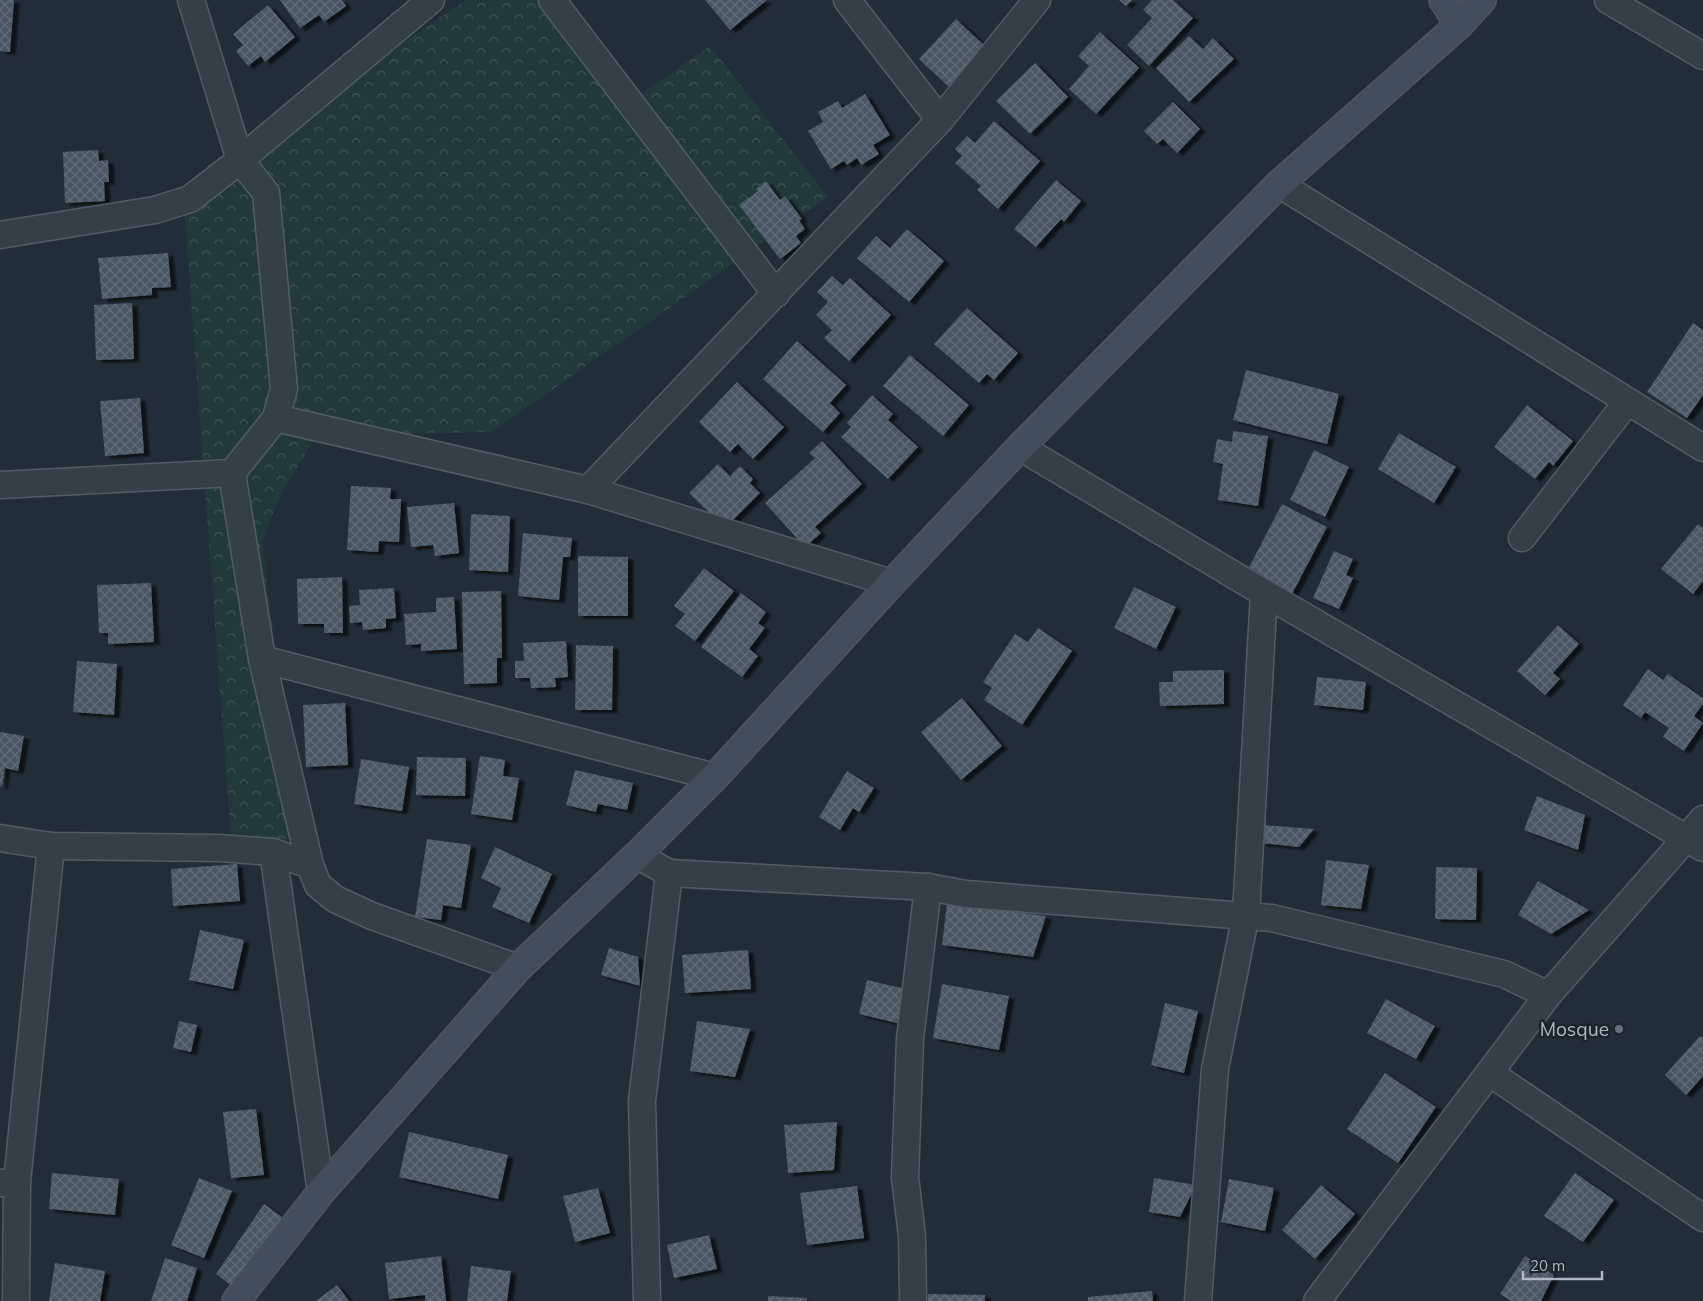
<svg xmlns="http://www.w3.org/2000/svg" width="1703" height="1301" font-family="Mulish,sans-serif">
<style>
.park{fill:url(#park-crowns)}
.building{fill:url(#building-cross-hatch);filter:url(#shadow)}
.lines{fill:none;stroke-linecap:round;stroke-linejoin:round}
.street-casing{stroke:#525c66;stroke-width:29}
.secondary-casing{stroke:#525c66;stroke-width:30}
.street{stroke:#343f48;stroke-width:26}
.secondary{stroke:#424e5b;stroke-width:28}
.worship-dot{fill:#6b7280;stroke:#1a242d;stroke-width:2}
.labels{text-anchor:middle;stroke-width:5;stroke-linejoin:round;paint-order:stroke}
.poi-label{font-size:19px;fill:#afb9c5;stroke:#1a242d;text-anchor:end}
</style>
<defs>
<pattern id="park-crowns" width="20" height="18" patternUnits="userSpaceOnUse" patternTransform="scale(1.25)"><rect width="20" height="18" fill="#223939"/><path d="M2 6a3 3 0 1 1 6 0M12 15a3 3 0 1 1 6 0" fill="none" stroke="#405454"/></pattern>
<pattern id="building-cross-hatch" width="8" height="8" patternUnits="userSpaceOnUse" patternTransform="scale(1.25)"><rect width="8" height="8" fill="#495764"/><path d="M0 0l8 8M0 8l8-8" fill="none" stroke="#616d79"/></pattern>
<filter id="shadow"><feDropShadow dx="5.5" dy="3" stdDeviation="1" flood-color="#0009"/></filter>
</defs>
<rect width="100%" height="100%" fill="#212d38"/>
<!-- park -->
<path class="park" d="M 466,0 L 539,0 L 619,109 L 710,46 L 828,197 L 492,432 L 351,435 L 312,442 L 277,502 L 262,542 L 298,839 L 231,841 L 184,206 L 269,134 Z"/>
<!-- building -->
<g class="building">
<path d="M 0,0 L 14,0 L 10,52 L 0,51 Z"/>
<path d="M 280,0 L 342,0 L 346,6 L 324,22 L 319,15 L 300,28 Z"/>
<path d="M 705,0 L 767,0 L 730,30 Z"/>
<path d="M 1119,0 L 1132,0 L 1126,6 Z"/>
<path d="M 1152,0 L 1173,0 L 1193,18 L 1149,66 L 1127,45 L 1152,18 L 1143,10 Z"/>
<path d="M 268,5 L 295,37 L 265,62 L 261,56 L 248,66 L 236,51 L 243,45 L 233,34 Z"/>
<path d="M 956,19 L 986,47 L 949,87 L 919,59 Z"/>
<path d="M 1100,32 L 1139,68 L 1096,114 L 1069,89 L 1089,66 L 1078,56 Z"/>
<path d="M 1189,36 L 1203,49 L 1213,38 L 1234,59 L 1189,102 L 1156,68 Z"/>
<path d="M 1035,63 L 1068,97 L 1030,134 L 996,101 Z"/>
<path d="M 865,94 L 890,135 L 873,145 L 879,154 L 861,165 L 857,158 L 847,165 L 844,161 L 831,169 L 808,131 L 823,122 L 818,112 L 838,101 L 842,108 Z"/>
<path d="M 1173,102 L 1200,129 L 1177,153 L 1163,139 L 1157,144 L 1144,131 Z"/>
<path d="M 994,121 L 1040,161 L 998,209 L 977,190 L 981,186 L 955,163 L 962,156 L 955,149 L 967,136 L 975,143 Z"/>
<path d="M 98,150 L 99,161 L 108,160 L 109,182 L 104,182 L 105,201 L 65,203 L 63,152 Z"/>
<path d="M 1056,180 L 1081,201 L 1064,222 L 1061,219 L 1036,247 L 1014,229 Z"/>
<path d="M 766,181 L 780,200 L 785,196 L 802,219 L 799,220 L 805,229 L 796,236 L 801,243 L 780,259 L 739,205 L 758,191 L 756,189 Z"/>
<path d="M 907,229 L 944,261 L 909,302 L 857,258 L 876,236 L 890,248 Z"/>
<path d="M 168,253 L 171,287 L 152,288 L 152,295 L 102,299 L 98,258 Z"/>
<path d="M 832,276 L 843,285 L 850,278 L 891,315 L 849,361 L 824,338 L 832,330 L 816,315 L 828,302 L 817,292 Z"/>
<path d="M 132,303 L 134,359 L 96,360 L 94,305 Z"/>
<path d="M 967,308 L 1018,353 L 994,380 L 987,374 L 979,383 L 934,344 Z"/>
<path d="M 1693,323 L 1703,330 L 1703,395 L 1687,418 L 1647,392 Z"/>
<path d="M 797,341 L 846,385 L 830,403 L 840,413 L 823,432 L 763,379 Z"/>
<path d="M 910,355 L 969,405 L 943,436 L 883,386 Z"/>
<path d="M 1246,370 L 1339,394 L 1327,444 L 1233,420 Z"/>
<path d="M 737,382 L 784,427 L 753,459 L 738,444 L 730,452 L 699,422 Z"/>
<path d="M 872,395 L 893,414 L 888,420 L 918,447 L 888,479 L 841,437 L 851,427 L 847,423 Z"/>
<path d="M 140,398 L 144,453 L 105,456 L 100,401 Z"/>
<path d="M 1527,405 L 1573,441 L 1553,466 L 1549,462 L 1535,479 L 1494,447 Z"/>
<path d="M 1233,431 L 1268,436 L 1258,506 L 1218,500 L 1223,464 L 1213,462 L 1217,439 L 1232,442 Z"/>
<path d="M 1399,433 L 1456,467 L 1434,503 L 1378,469 Z"/>
<path d="M 822,441 L 862,484 L 815,527 L 821,533 L 805,547 L 765,503 L 815,458 L 809,453 Z"/>
<path d="M 1314,450 L 1349,467 L 1325,517 L 1290,500 Z"/>
<path d="M 718,464 L 730,476 L 740,466 L 753,479 L 750,483 L 760,493 L 725,528 L 689,493 Z"/>
<path d="M 351,486 L 391,488 L 390,499 L 401,499 L 399,542 L 379,541 L 378,552 L 347,550 Z"/>
<path d="M 454,503 L 459,553 L 435,556 L 433,545 L 411,547 L 407,507 Z"/>
<path d="M 1282,504 L 1327,527 L 1292,594 L 1247,571 Z"/>
<path d="M 471,514 L 510,516 L 508,572 L 469,570 Z"/>
<path d="M 1698,524 L 1703,528 L 1703,581 L 1693,594 L 1661,569 Z"/>
<path d="M 523,533 L 572,538 L 570,557 L 563,557 L 559,600 L 518,596 Z"/>
<path d="M 1334,551 L 1353,559 L 1346,575 L 1353,578 L 1339,609 L 1313,598 Z"/>
<path d="M 578,556 L 628,557 L 628,616 L 578,616 Z"/>
<path d="M 704,568 L 734,591 L 695,641 L 675,626 L 685,614 L 674,606 Z"/>
<path d="M 342,577 L 343,633 L 324,633 L 324,624 L 298,624 L 297,579 Z"/>
<path d="M 151,583 L 154,642 L 108,644 L 108,633 L 99,633 L 97,585 Z"/>
<path d="M 1134,587 L 1176,607 L 1156,649 L 1114,628 Z"/>
<path d="M 394,588 L 396,618 L 386,619 L 386,628 L 363,630 L 362,622 L 350,623 L 349,606 L 360,605 L 359,590 Z"/>
<path d="M 501,591 L 502,658 L 497,658 L 497,683 L 464,684 L 462,592 Z"/>
<path d="M 741,593 L 766,612 L 758,623 L 765,628 L 749,649 L 758,656 L 742,677 L 701,647 Z"/>
<path d="M 454,597 L 457,649 L 421,651 L 421,644 L 406,645 L 404,614 L 436,612 L 436,598 Z"/>
<path d="M 1558,625 L 1579,644 L 1553,673 L 1560,679 L 1545,695 L 1517,671 Z"/>
<path d="M 1038,628 L 1072,651 L 1022,725 L 984,700 L 992,688 L 983,682 L 1015,634 L 1028,642 Z"/>
<path d="M 566,641 L 568,677 L 555,678 L 556,687 L 531,688 L 530,678 L 515,678 L 515,661 L 524,661 L 523,643 Z"/>
<path d="M 576,645 L 613,646 L 612,710 L 575,710 Z"/>
<path d="M 77,661 L 117,664 L 114,715 L 73,712 Z"/>
<path d="M 1648,669 L 1663,680 L 1668,674 L 1703,698 L 1703,704 L 1694,716 L 1703,723 L 1684,751 L 1663,737 L 1669,728 L 1645,712 L 1641,718 L 1623,705 Z"/>
<path d="M 1224,670 L 1224,704 L 1160,706 L 1159,682 L 1173,682 L 1173,671 Z"/>
<path d="M 1317,677 L 1366,682 L 1363,710 L 1314,705 Z"/>
<path d="M 962,698 L 1002,746 L 961,780 L 921,732 Z"/>
<path d="M 345,703 L 348,765 L 306,767 L 303,705 Z"/>
<path d="M 0,732 L 24,736 L 18,771 L 5,768 L 2,787 L 0,786 Z"/>
<path d="M 480,756 L 505,760 L 503,776 L 519,778 L 512,820 L 471,814 Z"/>
<path d="M 417,757 L 466,758 L 465,796 L 416,795 Z"/>
<path d="M 361,759 L 409,767 L 402,811 L 354,804 Z"/>
<path d="M 575,770 L 633,783 L 627,810 L 598,804 L 596,812 L 566,805 Z"/>
<path d="M 847,771 L 874,788 L 859,812 L 853,808 L 840,830 L 819,817 Z"/>
<path d="M 1537,796 L 1585,815 L 1578,850 L 1524,830 Z"/>
<path d="M 1263,825 L 1314,829 L 1299,847 L 1261,843 Z"/>
<path d="M 427,839 L 471,845 L 461,908 L 443,905 L 441,920 L 415,917 Z"/>
<path d="M 495,847 L 552,874 L 529,923 L 492,907 L 501,888 L 481,878 Z"/>
<path d="M 1326,860 L 1369,865 L 1361,909 L 1321,905 Z"/>
<path d="M 237,864 L 240,901 L 173,906 L 171,869 Z"/>
<path d="M 1436,867 L 1477,868 L 1476,920 L 1435,919 Z"/>
<path d="M 1538,881 L 1589,910 L 1551,934 L 1518,915 Z"/>
<path d="M 947,903 L 1046,916 L 1033,957 L 942,945 Z"/>
<path d="M 200,930 L 244,940 L 233,989 L 189,980 Z"/>
<path d="M 609,948 L 638,957 L 640,986 L 601,975 Z"/>
<path d="M 748,950 L 751,989 L 685,993 L 682,955 Z"/>
<path d="M 867,980 L 905,989 L 897,1023 L 859,1014 Z"/>
<path d="M 942,984 L 1009,996 L 999,1050 L 933,1038 Z"/>
<path d="M 1386,999 L 1435,1026 L 1416,1059 L 1367,1033 Z"/>
<path d="M 1165,1003 L 1198,1011 L 1184,1073 L 1151,1065 Z"/>
<path d="M 179,1021 L 197,1025 L 191,1052 L 173,1048 Z"/>
<path d="M 697,1021 L 750,1029 L 735,1077 L 690,1071 Z"/>
<path d="M 1700,1036 L 1703,1038 L 1703,1076 L 1686,1095 L 1665,1075 Z"/>
<path d="M 1385,1073 L 1436,1107 L 1398,1163 L 1347,1129 Z"/>
<path d="M 256,1109 L 264,1175 L 231,1178 L 223,1112 Z"/>
<path d="M 837,1122 L 834,1170 L 788,1173 L 784,1125 Z"/>
<path d="M 409,1132 L 508,1155 L 498,1199 L 399,1177 Z"/>
<path d="M 52,1173 L 119,1179 L 115,1215 L 49,1209 Z"/>
<path d="M 1575,1173 L 1614,1200 L 1583,1242 L 1544,1216 Z"/>
<path d="M 199,1178 L 232,1191 L 204,1258 L 171,1245 Z"/>
<path d="M 1154,1178 L 1196,1185 L 1180,1217 L 1149,1212 Z"/>
<path d="M 1229,1179 L 1274,1188 L 1265,1231 L 1221,1222 Z"/>
<path d="M 1321,1185 L 1355,1214 L 1315,1259 L 1282,1230 Z"/>
<path d="M 857,1186 L 864,1238 L 807,1245 L 800,1193 Z"/>
<path d="M 598,1188 L 610,1233 L 575,1242 L 563,1196 Z"/>
<path d="M 264,1204 L 282,1217 L 233,1287 L 216,1274 Z"/>
<path d="M 709,1235 L 717,1269 L 674,1278 L 667,1245 Z"/>
<path d="M 441,1256 L 446,1301 L 425,1301 L 425,1295 L 389,1299 L 385,1263 Z"/>
<path d="M 1525,1256 L 1554,1275 L 1541,1301 L 1511,1301 L 1500,1294 Z"/>
<path d="M 165,1258 L 197,1268 L 187,1301 L 151,1301 Z"/>
<path d="M 55,1263 L 105,1271 L 100,1301 L 49,1301 Z"/>
<path d="M 471,1266 L 511,1271 L 507,1301 L 467,1301 Z"/>
<path d="M 337,1285 L 349,1301 L 316,1301 Z"/>
<path d="M 1152,1291 L 1153,1301 L 1088,1301 L 1088,1297 Z"/>
<path d="M 928,1294 L 985,1295 L 985,1301 L 928,1301 Z"/>
<path d="M 768,1296 L 807,1298 L 807,1301 L 768,1301 Z"/>
</g>
<g class="lines">
<!-- street casing -->
<g class="street-casing">
<g id="street">
<path d="M 552,0 L 776,294"/>
<path d="M 847,0 L 940,120"/>
<path d="M 1608,0 L 1703,56"/>
<path d="M 1279,184 L 1703,448"/>
<path d="M 0,235 L 155,210 L 190,199 L 240,160 L 431,0"/>
<path d="M 276,418 L 588,490 L 892,583"/>
<path d="M 1020,447 L 1264,593 L 1703,848"/>
<path d="M 232,473 L 262,659 L 310,865"/>
<path d="M 0,485 L 232,473 L 276,418 L 284,389 L 266,193 L 240,160 L 191,0"/>
<path d="M 588,490 L 940,120 L 1037,0"/>
<path d="M 1522,538 L 1627,402"/>
<path d="M 262,659 L 715,777"/>
<path d="M 0,838 L 51,846 L 219,848 L 273,852 L 310,865 L 318,885 L 335,899 L 372,916 L 518,968"/>
<path d="M 273,852 L 321,1192"/>
<path d="M 637,855 L 669,873 L 642,1101 L 647,1301"/>
<path d="M 669,873 L 928,887 L 966,894 L 1272,918 L 1504,974 L 1548,995"/>
<path d="M 1490,1073 L 1703,1218"/>
<path d="M 17,1182 L 51,846"/>
<path d="M 1,1183 L 17,1182 L 16,1301"/>
<path d="M 913,1301 L 912,1236 L 905,1177 L 910,1039 L 928,887"/>
<path d="M 1198,1301 L 1215,1069 L 1246,914 L 1264,593"/>
<path d="M 1317,1301 L 1548,995 L 1703,819"/>
</g>
</g>
<!-- secondary casing -->
<g class="secondary-casing">
<g id="secondary">
<path d="M 1443,0 L 1459,25"/>
<path d="M 236,1301 L 321,1192 L 518,968 L 637,855 L 715,777 L 892,583 L 1020,447 L 1279,184 L 1459,25 L 1482,0"/>
</g>
</g>
<!-- street -->
<use href="#street" class="street"/>
<!-- secondary -->
<use href="#secondary" class="secondary"/>
</g>
<!-- markers -->
<circle class="worship-dot" cx="1619" cy="1029" r="5"/>
<g class="labels">
<!-- poi labels -->
<g class="poi-label">
<text x="1609" y="1036">Mosque</text>
</g>
</g>
<!-- scale -->
<path d="M1523 1271v8h79v-8" fill="none" stroke="#afb9c5" stroke-width="2.5"/>
<text x="1530" y="1271" font-size="15" fill="#afb9c5" stroke="#1a242d" stroke-width="4" paint-order="stroke">20 m</text>
</svg>
